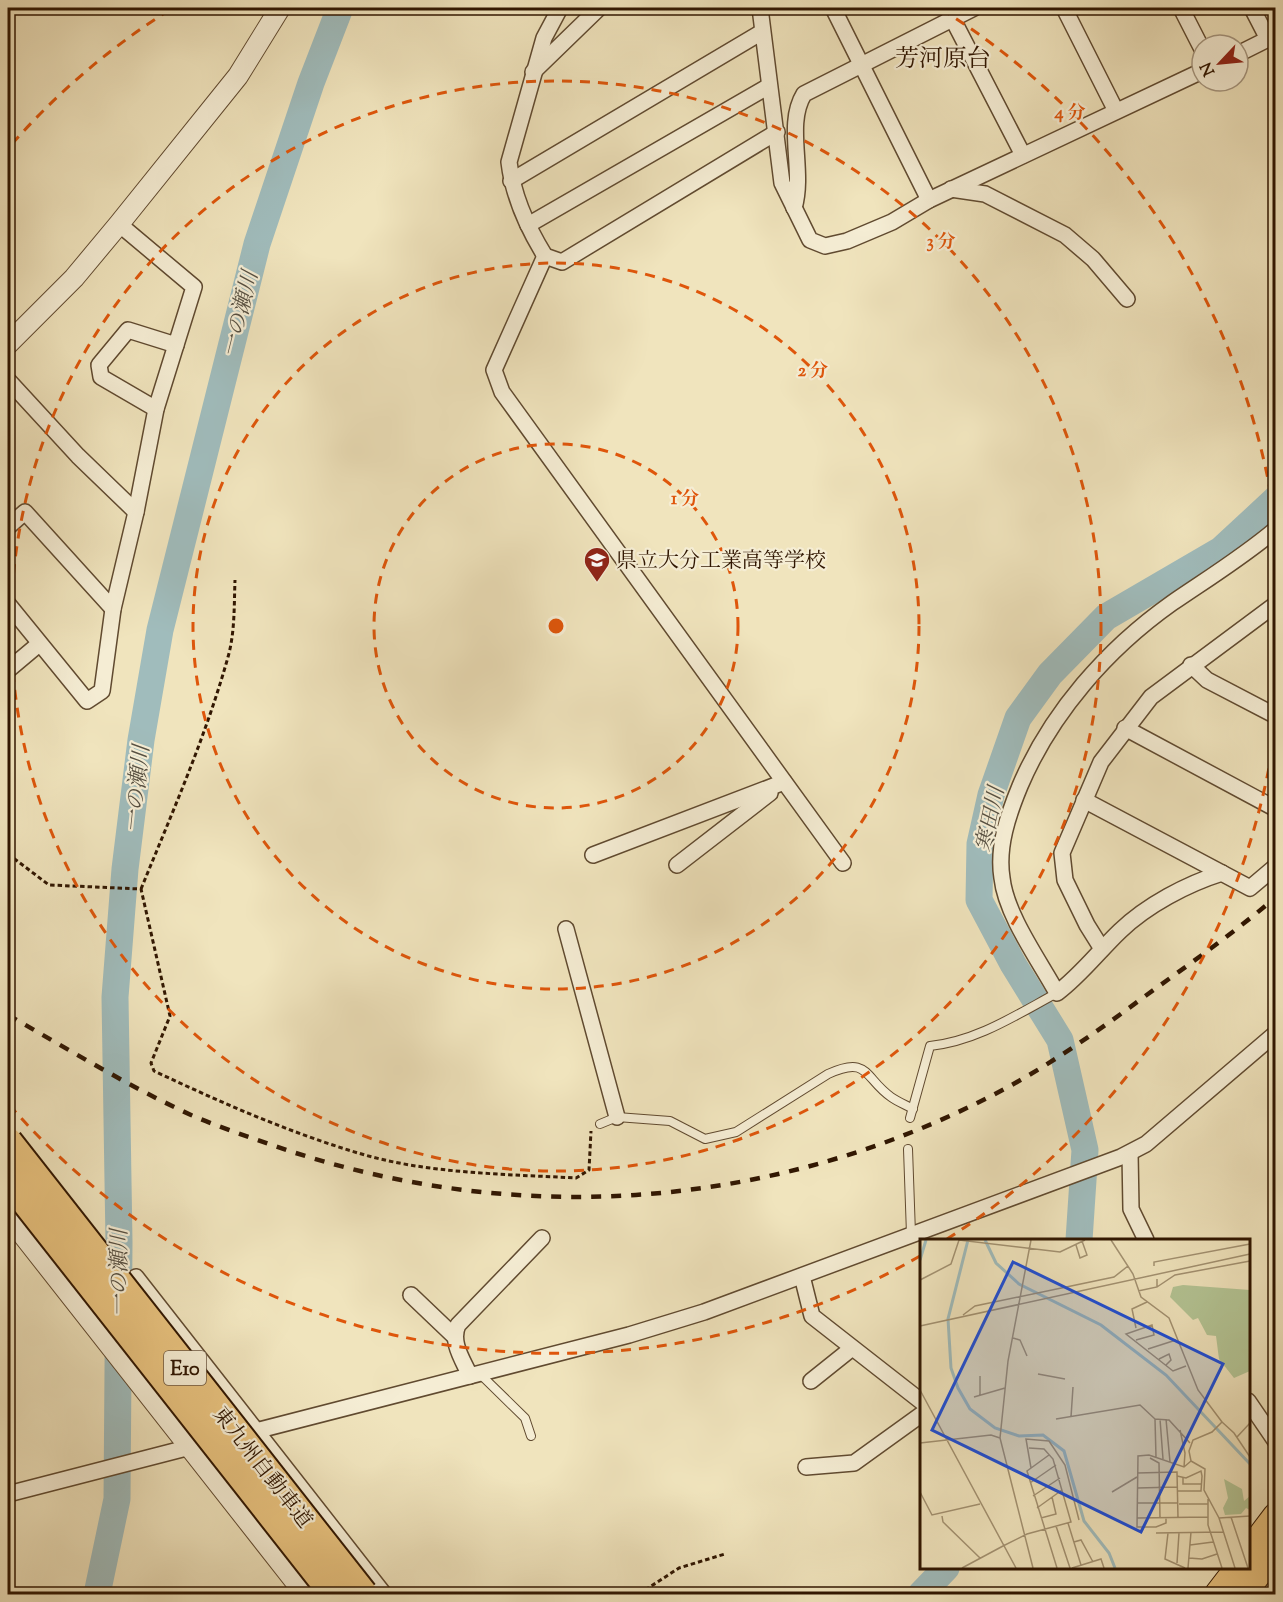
<svg xmlns="http://www.w3.org/2000/svg" width="1283" height="1602" font-family="'Sorts Mill Goudy','Noto Serif JP',serif">
<style>
.lines{fill:none;stroke-linecap:round;stroke-linejoin:round}
.river{stroke:#a0bcbc;stroke-width:27}
.service-casing{stroke:#604a30;stroke-width:10}
.minor-casing{stroke:#604a30;stroke-width:18}
.tertiary-casing{stroke:#604a30;stroke-width:22}
.trunk-casing{stroke:#301601;stroke-width:28}
.path{stroke:#301601;stroke-width:3;stroke-dasharray:4.5 3;stroke-linecap:butt}
.service{stroke:#f5edd4;stroke-width:8}
.minor{stroke:#f5edd4;stroke-width:15}
.tertiary{stroke:#f5edd4;stroke-width:20}
.trunk{stroke:#e8c27e;stroke-width:26}
.rail{stroke:#301601;stroke-width:4.5;stroke-dasharray:10 10;stroke-linecap:butt}
.motorway-bridge-casing{stroke:#301601;stroke-width:32;stroke-linecap:butt}
.motorway-bridge{stroke:#e8c27e;stroke-width:28}
.ring{fill:none;stroke:#df560b;stroke-width:3;stroke-dasharray:10 8}
.labels{text-anchor:middle;stroke-width:4.5;stroke-linejoin:round;paint-order:stroke}
.shield{fill:#f5edd4;stroke:#6b5640;stroke-width:1.5}
.shield-label{font-size:20px;font-weight:bold;fill:#301601}
.poi-label{font-size:21px;fill:#301601;stroke:#f5edd4;text-anchor:start}
.street-label{font-size:21px;fill:#301601;stroke:#f5edd4}
.water-label{font-size:22px;font-style:italic;fill:#575042;stroke:#f5edd4}
.quarter-label{font-size:24px;fill:#301601;stroke:#f5edd4}
.inset-river{fill:none;stroke:#a0bcbc;stroke-width:3}
.inset-road{fill:none;stroke:#a39272;stroke-width:1.5}
.view{fill:#1d4ed8;fill-opacity:0.15;stroke:#1d4ed8;stroke-width:3}
.inset-edge{fill:none;stroke:#301601;stroke-width:3}
.centre{fill:#df560b;stroke:#f5edd4;stroke-width:3}
.ring-label{font-size:18px;text-anchor:middle;font-weight:bold;fill:#df560b;stroke:#f5edd4;stroke-width:4.5;stroke-linejoin:round;paint-order:stroke}
</style>
<rect width="100%" height="100%" fill="#f0e4bd"/>
<filter id="stains"><feTurbulence type="fractalNoise" baseFrequency=".00333" numOctaves="4"/><feColorMatrix values="0 0 0 0 .2 0 0 0 0 .09 0 0 0 0 .02 0 0 0 .5 -.17"/></filter>
<radialGradient id="worn" r=".72"><stop offset=".6" stop-color="#630" stop-opacity="0"/><stop offset="1" stop-color="#630" stop-opacity=".3"/></radialGradient>
<g class="lines">
<!-- river -->
<g class="river">
<path d="M 1079,1240 L 1085,1150 L 1060,1040 L 1013,964 L 979,900 L 980,844 L 991,795 L 1018,718 L 1050,674 L 1106,617 L 1221,550 L 1276,499"/>
<path d="M 97,1594 L 117,1499 L 119,1242 L 115,997 L 125,869 L 141,740 L 160,630 L 257,244 L 311,83 L 340,8"/>
<path d="M 921,1594 L 946,1568"/>
</g>
<!-- service casing -->
<g class="service-casing">
<g id="service">
<path d="M 910,1118 L 930,1046 C 977,1041 1016,1015 1057,993"/>
<path d="M 600,1124 L 617,1117 L 670,1121 L 705,1139 L 736,1132 L 828,1074 C 869,1055 864,1078 891,1097 C 898,1102 906,1105 913,1109"/>
<path d="M 908,1149 L 911,1234"/>
<path d="M 480,1374 L 525,1418 L 531,1436"/>
</g>
</g>
<!-- minor casing -->
<g class="minor-casing">
<g id="minor">
<path d="M 560,8 L 544,38 L 509,162 C 513,196 527,227 545,256 L 562,262 L 777,132"/>
<path d="M 760,8 L 782,183 L 810,240 L 825,246 L 847,241 L 892,222 L 929,200 L 1202,71"/>
<path d="M 833,8 L 929,200"/>
<path d="M 947,8 L 1023,155"/>
<path d="M 1064,8 L 1116,111"/>
<path d="M 1181,8 L 1202,49"/>
<path d="M 1238,54 L 1268,39 L 1252,8"/>
<path d="M 533,72 L 599,8"/>
<path d="M 511,181 L 762,32"/>
<path d="M 951,189 L 985,194 L 1065,235 L 1093,259 L 1127,299"/>
<path d="M 794,208 C 805,170 785,125 804,94 L 974,8"/>
<path d="M 528,225 L 769,86"/>
<path d="M 545,256 L 494,370 L 502,392 L 843,863"/>
<path d="M 8,380 L 78,456 L 136,512"/>
<path d="M 156,409 L 101,377 L 99,365 L 128,330 L 176,345"/>
<path d="M 8,527 L 25,512 L 113,609"/>
<path d="M 8,604 L 87,701 L 102,691 L 113,609 L 136,512 L 156,409 L 194,287 L 119,224"/>
<path d="M 1191,665 L 1207,680 L 1276,716"/>
<path d="M 8,670 L 39,644"/>
<path d="M 1125,728 L 1276,809"/>
<path d="M 1084,800 L 1250,888 L 1276,866"/>
<path d="M 593,855 L 784,782"/>
<path d="M 677,865 L 770,793"/>
<path d="M 1222,873 C 1187,884 1147,905 1120,931 C 1099,951 1080,976 1057,993 C 1039,960 1006,915 1002,878 C 997,847 1008,815 1020,786 C 1051,713 1107,649 1172,603 C 1207,579 1243,557 1276,529"/>
<path d="M 566,929 L 617,1117"/>
<path d="M 1102,949 L 1087,925 L 1065,880 L 1062,853 L 1101,762 L 1151,697 L 1276,604"/>
<path d="M 1130,1153 L 1131,1209 L 1146,1240"/>
<path d="M 802,1276 L 812,1316 L 922,1402"/>
<path d="M 136,1277 L 384,1594"/>
<path d="M 411,1295 L 454,1336"/>
<path d="M 470,1376 C 463,1360 450,1342 458,1325 L 542,1238"/>
<path d="M 811,1381 L 851,1349"/>
<path d="M 1248,1401 L 1276,1442"/>
<path d="M 236,1436 L 629,1335 L 704,1312 L 1121,1157 L 1146,1144 L 1276,1033"/>
<path d="M 806,1467 L 854,1463 L 922,1414"/>
<path d="M 8,1494 L 198,1445"/>
</g>
</g>
<!-- tertiary casing -->
<g class="tertiary-casing">
<g id="tertiary">
<path d="M 8,344 L 74,278 L 119,224 L 238,76 L 280,8"/>
<path d="M 8,1216 L 305,1594"/>
</g>
</g>
<!-- trunk casing -->
<g class="trunk-casing">
<g id="trunk">
<path d="M 1248,1553 L 1276,1516"/>
<path d="M 1218,1594 L 1238,1568"/>
<path d="M 1243,1594 L 1276,1550"/>
</g>
</g>
<!-- path -->
<g class="path">
<path d="M 8,854 L 49,885 L 141,889 L 170,1016 L 151,1063 L 154,1071 C 220,1102 288,1132 358,1153 C 427,1174 505,1174 576,1178 L 589,1170 L 591,1131"/>
<path d="M 141,889 C 172,813 206,736 228,657 C 235,632 234,606 235,580"/>
<path d="M 639,1594 L 679,1568 L 725,1554"/>
</g>
<!-- service -->
<use href="#service" class="service"/>
<!-- minor -->
<use href="#minor" class="minor"/>
<!-- tertiary -->
<use href="#tertiary" class="tertiary"/>
<!-- trunk -->
<use href="#trunk" class="trunk"/>
<!-- rail -->
<path class="rail" d="M 8,1015 C 68,1049 128,1086 191,1115 C 216,1126 243,1135 269,1144 C 507,1228 766,1212 991,1096 C 1046,1068 1098,1031 1148,994 C 1191,963 1235,932 1276,897"/>
<!-- motorway-bridge casing -->
<g class="motorway-bridge-casing">
<g id="motorway-bridge">
<path d="M 8,1142 L 363,1594"/>
<path d="M 8,1179 L 334,1594"/>
</g>
</g>
<!-- motorway-bridge -->
<use href="#motorway-bridge" class="motorway-bridge"/>
</g>
<!-- distance rings -->
<g class="ring">
<circle cx="556" cy="626" r="182"/>
<circle cx="556" cy="626" r="363"/>
<circle cx="556" cy="626" r="545"/>
<path d="M1275 733A727 727 0 0 1 947 1239M920 1256A727 727 0 0 1 12 1108M12 144A727 727 0 0 1 171 9M941 9A727 727 0 0 1 1275 519"/>
</g>
<!-- icons -->
<defs>
<g id="school-pin" transform="scale(1.35)"><path d="M0 17L-7.5 6A9.5 9.5 0 1 1 7.5 6Z" fill="#8f2418" stroke="#f5edd4"/><path d="M0-5L7-2L0 1L-7-2ZM-4 1L0 2.5L4 1V4Q0 6-4 4Z" fill="#fff"/></g>
</defs>
<g fill-rule="evenodd">
<use href="#school-pin" x="597" y="560"/>
</g>
<g class="labels">
<!-- shield labels -->
<rect class="shield" x="164" y="1351" width="42" height="34" rx="4.5"/>
<g class="shield-label">
<text x="185" y="1375">E10</text>
</g>
<!-- poi labels -->
<g class="poi-label">
<text x="616" y="567">県立大分工業高等学校</text>
</g>
<!-- street labels -->
<g class="street-label">
<text transform="translate(263 1467) rotate(52)" y="7">東九州自動車道</text>
</g>
<!-- water labels -->
<g class="water-label">
<text transform="translate(239 314) rotate(-76)" y="8">一の瀬川</text>
<text transform="translate(136 789) rotate(-84)" y="8">一の瀬川</text>
<text transform="translate(989 819) rotate(-78)" y="8">寒田川</text>
<text transform="translate(118 1273) rotate(-90)" y="8">一の瀬川</text>
</g>
<!-- quarter labels -->
<g class="quarter-label">
<text x="943" y="66">芳河原台</text>
</g>
</g>
<!-- overview -->
<g transform="translate(920 1239)">
<rect width="330" height="330" fill="#f0e4bd"/>
<path d="M 263,46 L 330,51 L 330,132 L 314,139 L 299,120 L 296,97 L 287,96 L 278,79 L 273,81 L 250,58 L 253,48 ZM 304,240 L 322,250 L 324,262 L 330,257 L 330,271 L 326,269 L 321,275 L 305,276 L 303,269 L 308,259 Z" fill="#b4c595"/>
<path class="inset-river" d="M 48,1 L 28,80 L 31,129 L 38,149 L 50,170 L 75,189 L 99,197 L 123,196 L 144,212 L 164,282 L 189,314 L 195,329M 65,1 L 76,24 L 99,45 L 181,86 L 246,136 L 330,225M 0,21 L 6,1"/>
<path class="inset-road" d="M 111,1 L 88,122 L 80,199 L 113,329M 191,1 L 213,35 L 221,58 L 249,79 L 278,151 L 302,183 L 292,193 L 273,201 L 269,212 L 271,222M 156,6 L 160,19 L 167,16 L 162,2M 234,27 L 234,23 L 330,5M 0,41 L 31,25 L 39,1 L 140,13 L 165,1M 237,48 L 255,36 L 330,22M 218,52 L 237,48 L 237,40M 43,76 L 55,67 L 194,38 L 208,27M 0,87 L 330,15M 216,89 L 212,70 L 227,63M 93,99 L 100,101 L 107,117M 216,101 L 234,96 L 232,86 L 206,95 L 253,132 L 266,127M 228,110 L 256,101M 239,120 L 249,115 L 251,121 L 246,126M 118,135 L 145,140M 0,151 L 96,329M 60,157 L 60,137M 54,158 L 85,149M 151,178 L 153,148M 136,180 L 220,166 L 235,180M 240,180 L 243,220M 246,180 L 250,223M 302,183 L 314,194 L 330,218M 260,191 L 265,214 L 264,228M 317,198 L 330,184M 0,204 L 71,196 L 80,199M 129,216 L 107,232 L 137,329M 236,218 L 235,180 L 249,181 L 270,204M 230,219 L 239,224 L 240,279M 271,222 L 285,230 L 284,251 L 299,279 L 315,329M 111,229 L 106,200 L 129,202 L 145,226 L 159,281M 217,234 L 257,233 L 258,279M 257,237 L 266,239 L 281,232 L 282,237 L 281,252 L 257,252M 263,239 L 263,245 L 281,245M 110,244 L 136,226M 217,249 L 257,248M 0,253 L 12,276 L 60,265M 192,253 L 217,238M 113,257 L 140,239M 288,260 L 288,286 L 302,329M 217,264 L 258,264M 259,265 L 288,265M 117,269 L 142,251M 22,277 L 23,283 L 60,319M 311,278 L 328,329M 121,279 L 136,275 L 132,258M 217,279 L 288,278M 246,279 L 246,284 L 236,288 L 217,288 L 218,217 L 229,216 L 264,228 L 271,222M 299,279 L 330,277M 148,284 L 161,326M 136,287 L 150,329M 236,294 L 303,293M 248,294 L 245,320 L 265,329M 154,303 L 161,301 L 173,323M 270,306 L 293,303M 83,307 L 107,295 L 151,283 L 133,220 L 124,210 L 109,209M 269,319 L 282,320 L 297,315M 257,324 L 259,294M 42,329 L 83,307M 152,329 L 181,320 L 184,329M 268,329 L 271,293"/>
<path class="view" d="M 93,23 L 303,125 L 221,293 L 12,191 Z"/>
<rect width="330" height="330" class="inset-edge"/>
</g>
<circle cx="556" cy="626" r="9" class="centre"/>
<g class="ring-label">
<text x="1070" y="118">4 分</text>
<text x="941" y="247">3 分</text>
<text x="813" y="376">2 分</text>
<text x="685" y="504">1 分</text>
</g>
<!-- margin -->
<rect width="1283" height="1602" fill="none" stroke="#f0e4bd" stroke-width="30"/>
<rect x="9" y="9" width="1265" height="1584" fill="none" stroke="#301601" stroke-width="3"/>
<rect x="15" y="15" width="1253" height="1572" fill="none" stroke="#301601" stroke-width="1.5"/>
<!-- north arrow -->
<g transform="translate(1220 63) rotate(244)"><circle r="28" fill="#f5edd4" stroke="#a69780" stroke-width="1.5"/>
<path d="M0-4.5L10 22L0 15L-10 22Z" fill="#8f2418"/>
<text y="-9" font-size="16" font-weight="bold" text-anchor="middle" fill="#301601">N</text>
</g>
<rect width="100%" height="100%" filter="url(#stains)"/>
<rect width="100%" height="100%" fill="url(#worn)"/>
</svg>
